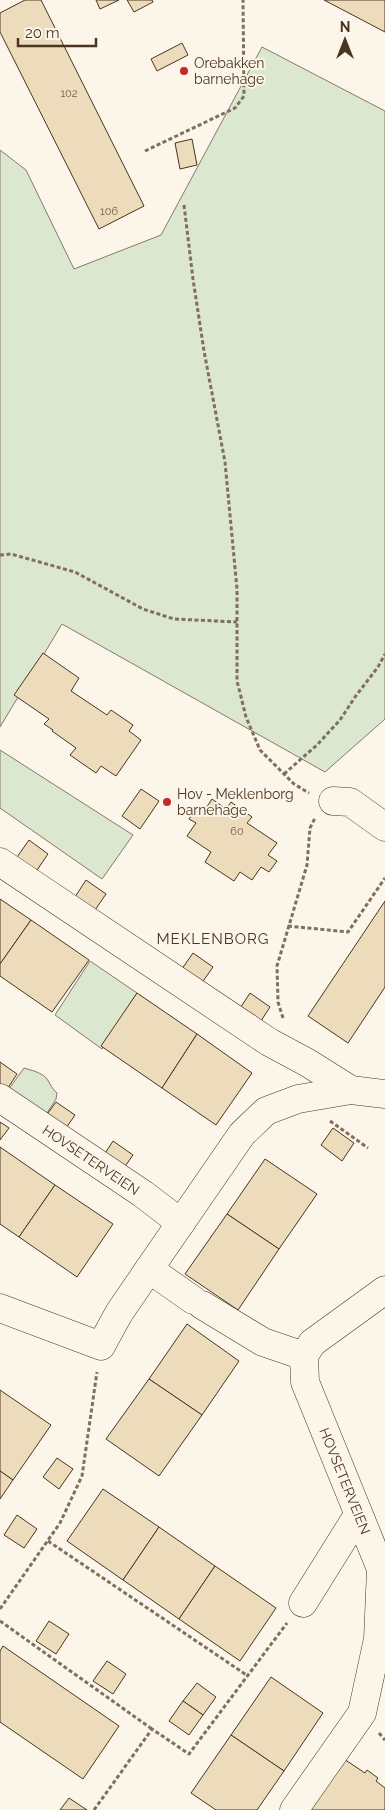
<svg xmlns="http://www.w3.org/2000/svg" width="385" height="1810" font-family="Raleway,sans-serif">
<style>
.green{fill:#dce7d0;stroke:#887966}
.building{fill:#ecdcbc;stroke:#4a3520}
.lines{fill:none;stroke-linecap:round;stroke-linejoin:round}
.minor-casing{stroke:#4a3520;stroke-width:29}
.path{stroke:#7f6f5c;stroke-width:3;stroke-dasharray:4 2.5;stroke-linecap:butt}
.minor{stroke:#fbf6e9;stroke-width:28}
.poi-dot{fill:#c62828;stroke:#fbf6e9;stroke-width:2}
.labels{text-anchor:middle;stroke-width:4;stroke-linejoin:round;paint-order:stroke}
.number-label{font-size:11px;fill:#725f47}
.poi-label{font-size:14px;fill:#4a3520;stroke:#fbf6e9;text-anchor:start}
.street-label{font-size:14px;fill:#4a3520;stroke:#fbf6e9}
.neighbourhood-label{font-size:15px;letter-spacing:1px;fill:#4a3520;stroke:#fbf6e9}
</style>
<rect width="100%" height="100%" fill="#fbf6e9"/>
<!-- green -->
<g class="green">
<path d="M 262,47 L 385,111 L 385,719 L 325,772 L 62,624 L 0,727 L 0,150 L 26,170 L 74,269 L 161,235 Z"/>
<path d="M 0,750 L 133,835 L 102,879 L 0,808 Z"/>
<path d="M 90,961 L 137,993 L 102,1049 L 55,1015 Z"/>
<path d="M 24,1068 C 31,1070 43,1073 47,1079 C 51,1085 52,1089 57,1093 L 56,1099 L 42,1121 L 6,1093 Z"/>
</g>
<!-- building -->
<g class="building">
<path d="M 25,0 L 41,0 L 144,206 L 99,229 L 0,32 L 0,13 Z"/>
<path d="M 96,0 L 119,0 L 100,9 Z"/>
<path d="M 127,0 L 152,0 L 153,2 L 134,12 Z"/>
<path d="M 324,0 L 385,0 L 385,32 Z"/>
<path d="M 182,43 L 188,55 L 157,71 L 151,59 Z"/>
<path d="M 192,139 L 197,165 L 180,169 L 175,143 Z"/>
<path d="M 43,653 L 79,678 L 71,691 L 107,715 L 111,710 L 133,725 L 129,731 L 141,740 L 116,776 L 101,766 L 96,773 L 70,755 L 76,748 L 52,731 L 53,730 L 44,724 L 49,719 L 14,695 Z"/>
<path d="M 141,789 L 159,801 L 140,829 L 122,816 Z"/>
<path d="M 212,799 L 226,809 L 231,802 L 252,817 L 247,823 L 277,843 L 268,855 L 277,861 L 269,872 L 261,867 L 252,880 L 240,872 L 234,881 L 205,862 L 211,852 L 187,836 L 196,823 L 189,819 L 198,806 L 204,811 Z"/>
<path d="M 29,840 L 48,854 L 35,873 L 15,860 Z"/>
<path d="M 86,880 L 106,894 L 93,913 L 73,900 Z"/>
<path d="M 0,899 L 31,920 L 0,964 Z"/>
<path d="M 385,901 L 385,987 L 348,1043 L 308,1016 Z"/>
<path d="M 31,920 L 89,960 L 52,1012 L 0,976 L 0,964 Z"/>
<path d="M 193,953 L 213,967 L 199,987 L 179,973 Z"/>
<path d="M 137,993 L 197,1034 L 162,1088 L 101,1046 Z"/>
<path d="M 250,993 L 270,1007 L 257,1027 L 237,1013 Z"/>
<path d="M 197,1034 L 252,1073 L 216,1125 L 162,1088 Z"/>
<path d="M 0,1062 L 17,1074 L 4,1094 L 0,1091 Z"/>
<path d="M 56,1102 L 75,1115 L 62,1134 L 42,1121 Z"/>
<path d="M 0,1122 L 9,1128 L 0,1140 Z"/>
<path d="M 333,1128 L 354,1143 L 342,1161 L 321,1145 Z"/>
<path d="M 113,1141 L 133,1155 L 119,1175 L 100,1161 Z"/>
<path d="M 0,1147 L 55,1185 L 19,1237 L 0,1224 Z"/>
<path d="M 265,1159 L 317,1194 L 279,1249 L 227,1214 Z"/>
<path d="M 55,1185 L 113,1224 L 77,1277 L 19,1237 Z"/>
<path d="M 227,1214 L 279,1249 L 238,1310 L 185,1274 Z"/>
<path d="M 187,1324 L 239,1361 L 202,1415 L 149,1379 Z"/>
<path d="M 149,1379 L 202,1415 L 159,1476 L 106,1439 Z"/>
<path d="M 0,1390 L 51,1425 L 13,1480 L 0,1471 Z"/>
<path d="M 57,1458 L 73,1469 L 59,1489 L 43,1477 Z"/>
<path d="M 0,1471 L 13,1480 L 0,1499 Z"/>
<path d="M 103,1489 L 159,1527 L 123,1580 L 67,1541 Z"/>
<path d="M 17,1515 L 37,1529 L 24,1548 L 4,1535 Z"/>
<path d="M 159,1527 L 215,1566 L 179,1619 L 123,1580 Z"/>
<path d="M 215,1566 L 276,1608 L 240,1661 L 179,1619 Z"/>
<path d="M 49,1621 L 69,1634 L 56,1654 L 36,1641 Z"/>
<path d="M 3,1646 L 119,1726 L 83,1779 L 0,1722 L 0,1651 Z"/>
<path d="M 107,1661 L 126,1674 L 113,1694 L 93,1681 Z"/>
<path d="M 271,1677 L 323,1713 L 284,1771 L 231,1735 Z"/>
<path d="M 197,1683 L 216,1697 L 203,1715 L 183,1701 Z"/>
<path d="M 183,1701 L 203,1715 L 189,1735 L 169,1721 Z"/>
<path d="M 231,1735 L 284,1771 L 257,1810 L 216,1810 L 191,1793 Z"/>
<path d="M 344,1759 L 365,1773 L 367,1770 L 378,1778 L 376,1781 L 385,1788 L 385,1810 L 310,1810 Z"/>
<path d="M 69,1798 L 87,1810 L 60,1810 Z"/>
</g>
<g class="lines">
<!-- minor casing -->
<g class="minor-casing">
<g id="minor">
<path d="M 333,801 L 350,802 L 385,827"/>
<path d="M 0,862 L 269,1042 L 308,1063 L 351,1090 L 385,1094"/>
<path d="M 0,1098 L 143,1194 L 181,1223"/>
<path d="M 193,1300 L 149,1269 L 242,1134 L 266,1111 L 298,1099 L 351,1090"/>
<path d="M 202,1305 L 263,1342 L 304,1356"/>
<path d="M 0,1308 L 101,1346 L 119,1313 L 149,1269"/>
<path d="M 303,1603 L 358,1515"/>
<path d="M 294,1810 L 362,1713 L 378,1639 L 381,1569 L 305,1382 L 304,1356 L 312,1343 L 385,1290"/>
</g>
</g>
<!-- path -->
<g class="path">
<path d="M 145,151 L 235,108 L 244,96 L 243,0"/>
<path d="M 184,205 L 193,279 L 204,351 L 225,462 L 237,589 L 237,681 L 246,717 L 260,750 L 294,784 L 309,793"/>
<path d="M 0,555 L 11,554 L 75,572 L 143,609 L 174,619 L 237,622"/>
<path d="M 284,774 L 317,745 L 340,720 L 355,697 L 378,667 L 385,654"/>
<path d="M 288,926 L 348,932 L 385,878"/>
<path d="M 283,1018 L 278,1002 L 277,966 L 307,865 L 310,828 L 315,818"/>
<path d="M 330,1121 L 368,1148"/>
<path d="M 48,1541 L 248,1676"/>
<path d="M 0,1609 L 60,1523 L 82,1476 L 97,1372"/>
<path d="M 0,1621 L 152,1729"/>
<path d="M 379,1733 L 385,1740"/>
<path d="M 94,1810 L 152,1729 L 189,1754 L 287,1623"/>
</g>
<!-- minor -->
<use href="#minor" class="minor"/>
</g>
<!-- markers -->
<g class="poi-dot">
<circle cx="184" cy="71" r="5"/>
<circle cx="167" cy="802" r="5"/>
</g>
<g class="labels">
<!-- number labels -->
<g class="number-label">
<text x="69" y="97">102</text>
<text x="109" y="215">106</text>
<text x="237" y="835">60</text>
</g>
<!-- poi labels -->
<g class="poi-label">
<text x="194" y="68">Orebakken<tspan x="194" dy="16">barnehage</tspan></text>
<text x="177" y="799">Hov - Meklenborg<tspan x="177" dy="16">barnehage</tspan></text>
</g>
<!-- street labels -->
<g class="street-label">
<text transform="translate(91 1160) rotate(34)" y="5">HOVSETERVEIEN</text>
<text transform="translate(345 1481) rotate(68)" y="5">HOVSETERVEIEN</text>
</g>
<!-- neighbourhood labels -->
<g class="neighbourhood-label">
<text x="213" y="944">MEKLENBORG</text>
</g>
</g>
<!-- north arrow -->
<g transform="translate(345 40)" stroke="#fbf6e9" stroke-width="4" paint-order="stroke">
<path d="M0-4L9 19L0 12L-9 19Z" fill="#4a3520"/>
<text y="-8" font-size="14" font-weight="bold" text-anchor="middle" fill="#4a3520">N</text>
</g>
<!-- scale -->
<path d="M18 38v8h78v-8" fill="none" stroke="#4a3520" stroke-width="2.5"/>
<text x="25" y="38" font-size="15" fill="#4a3520" stroke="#fbf6e9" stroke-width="4" paint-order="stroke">20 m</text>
</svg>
